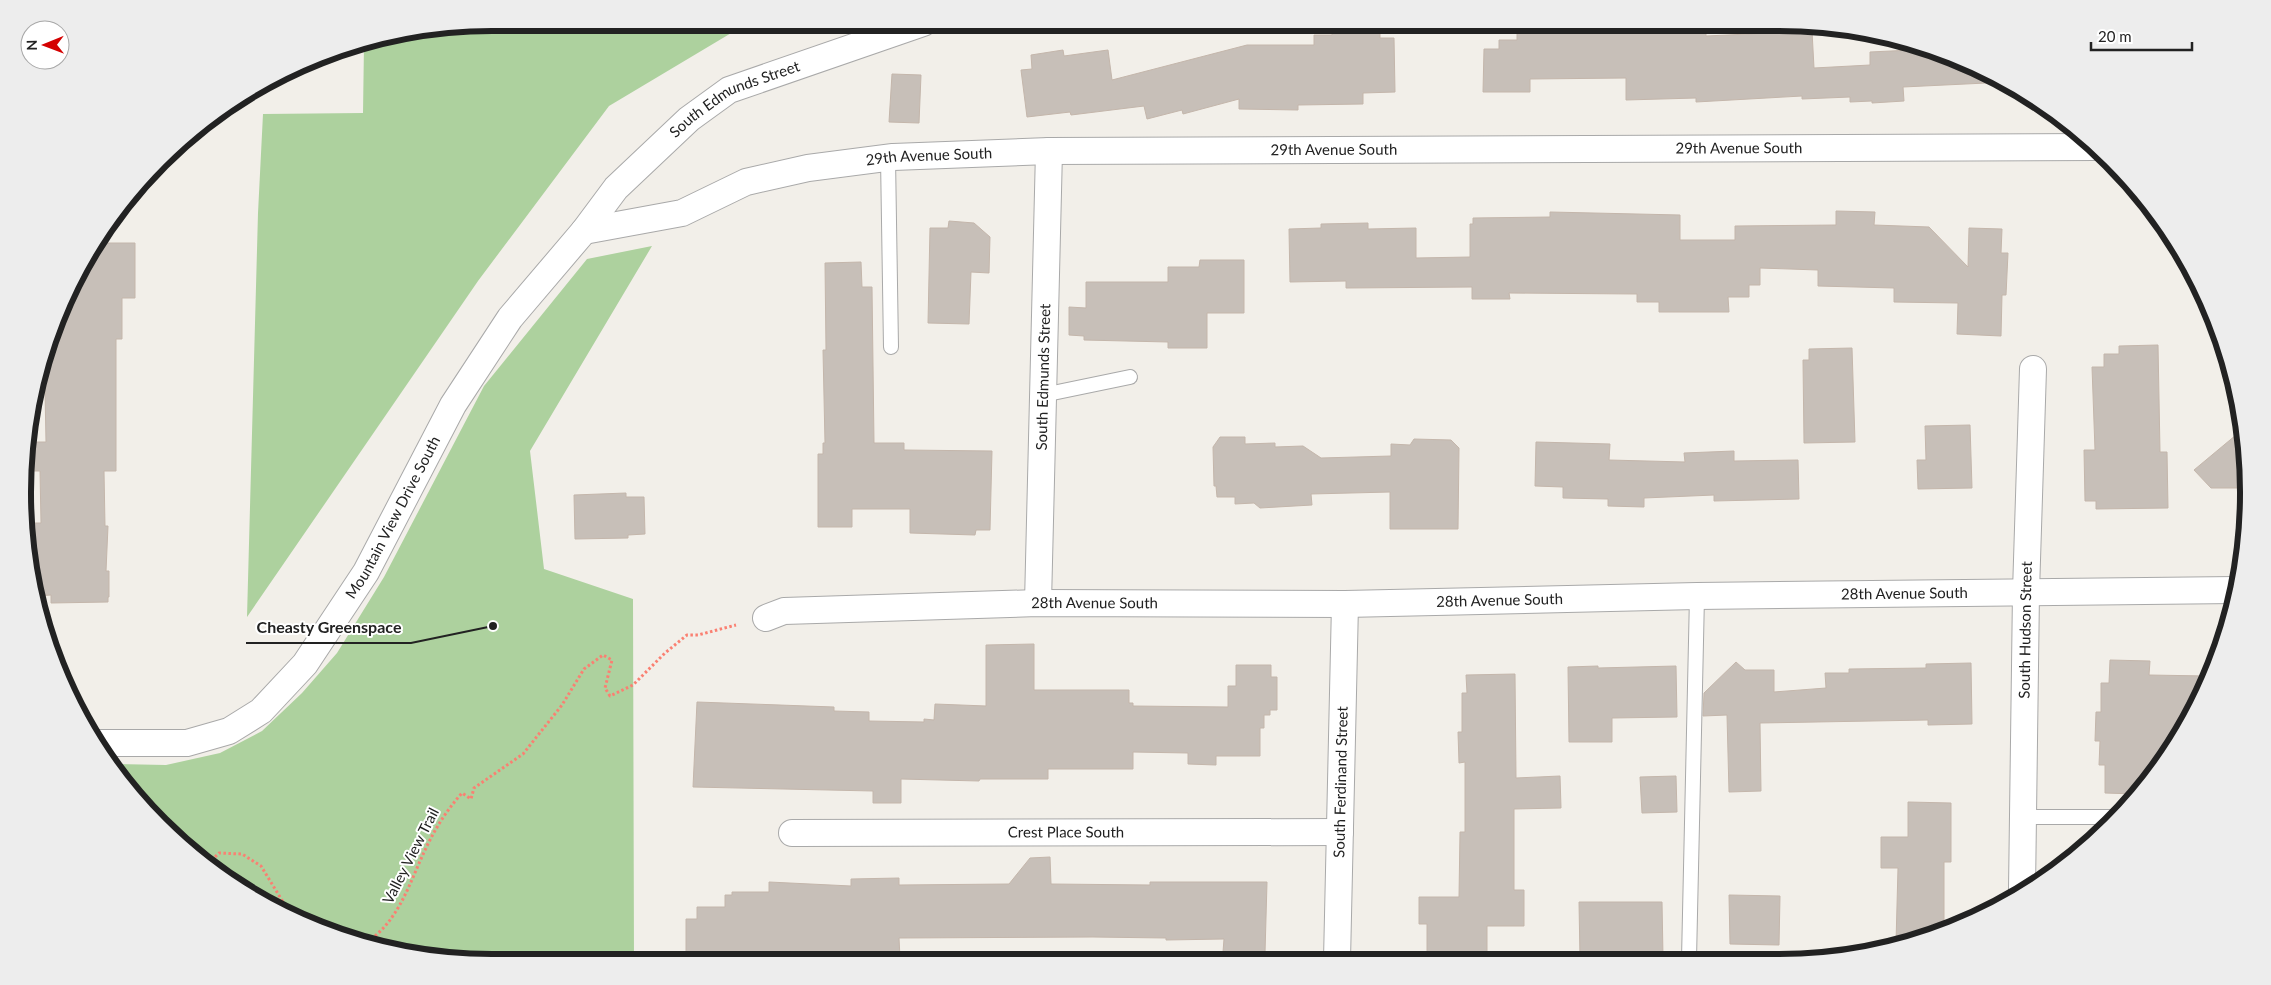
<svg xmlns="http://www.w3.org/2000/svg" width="2271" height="985" font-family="Lato,sans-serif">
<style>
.forest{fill:#add19e}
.building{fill:#c7bfb8;stroke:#c4b6ab}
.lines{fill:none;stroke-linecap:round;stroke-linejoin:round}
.service-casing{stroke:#a9a9a9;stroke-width:16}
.minor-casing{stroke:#a9a9a9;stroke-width:28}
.path{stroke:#fa8072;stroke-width:3;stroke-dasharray:2.5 2.5;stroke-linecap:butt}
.service{stroke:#fff;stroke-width:14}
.minor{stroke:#fff;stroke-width:26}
.labels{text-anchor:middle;stroke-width:4;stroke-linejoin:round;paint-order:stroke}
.street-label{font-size:15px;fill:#222;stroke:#fff}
.rim{fill:none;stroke:#222;stroke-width:6}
.leader{fill:none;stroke:#222;stroke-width:2}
.callout-dot{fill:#222;stroke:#fff;stroke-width:2}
.callout-label{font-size:16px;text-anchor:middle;font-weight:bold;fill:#222;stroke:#fff;stroke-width:4;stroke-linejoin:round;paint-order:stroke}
</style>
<rect width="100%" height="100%" fill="#f2efe9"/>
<!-- forest -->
<g class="forest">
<path d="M 493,23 L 748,23 L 609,106 L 478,281 L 247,617 L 258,213 L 263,114 L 363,113 L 364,44 Z"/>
<path d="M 652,246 L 530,451 L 544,569 L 633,599 L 634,962 L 493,962 L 341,937 L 258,900 L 183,846 L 116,764 L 166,765 L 220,753 L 262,731 L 302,693 L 337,653 L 384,577 L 484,386 L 587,259 Z"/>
</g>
<!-- building -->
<g class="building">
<path d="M 1541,22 L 1702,22 L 1702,26 L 1706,26 L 1706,36 L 1812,31 L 1814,68 L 1870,65 L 1870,52 L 1933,49 L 2007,82 L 1903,87 L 1904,101 L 1872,103 L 1872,101 L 1850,102 L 1850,97 L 1802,99 L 1802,96 L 1696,102 L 1696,98 L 1626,100 L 1626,78 L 1530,79 L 1530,92 L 1483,92 L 1484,49 L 1499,49 L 1499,40 L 1517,40 L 1517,24 L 1540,24 Z"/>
<path d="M 1380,30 L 1380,38 L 1394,38 L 1395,92 L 1363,93 L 1363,104 L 1298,105 L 1298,110 L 1239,109 L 1239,99 L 1183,114 L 1182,110 L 1147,119 L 1144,106 L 1071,115 L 1070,112 L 1027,117 L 1021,70 L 1032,69 L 1031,55 L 1063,50 L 1064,56 L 1108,50 L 1112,80 L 1247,45 L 1314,45 L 1314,35 L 1332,35 L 1332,31 Z"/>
<path d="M 892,74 L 921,75 L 919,123 L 889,122 Z"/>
<path d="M 1836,211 L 1875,212 L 1874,225 L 1929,227 L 1968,267 L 1969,228 L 2002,229 L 2001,253 L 2008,253 L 2006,295 L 2002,295 L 2001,336 L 1957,334 L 1958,303 L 1894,302 L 1894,288 L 1818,286 L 1818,270 L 1760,268 L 1760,285 L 1749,285 L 1749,297 L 1728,297 L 1729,312 L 1659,312 L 1659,302 L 1637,302 L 1637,294 L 1509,293 L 1510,299 L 1472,299 L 1472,287 L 1346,288 L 1346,281 L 1290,282 L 1289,229 L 1321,228 L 1321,224 L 1368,223 L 1368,229 L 1416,228 L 1416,258 L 1470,257 L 1470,224 L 1473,224 L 1473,218 L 1550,217 L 1550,212 L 1680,215 L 1680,240 L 1735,240 L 1735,226 L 1836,225 Z"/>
<path d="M 949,221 L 974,223 L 990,237 L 989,273 L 971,272 L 969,324 L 928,323 L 930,228 L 948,228 Z"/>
<path d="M 97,243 L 135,243 L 135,298 L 122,298 L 122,339 L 116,339 L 116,471 L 104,471 L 105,526 L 108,526 L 106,571 L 109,571 L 109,597 L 108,597 L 108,602 L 51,603 L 51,595 L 36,596 L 31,572 L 31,523 L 41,523 L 40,471 L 34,471 L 34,442 L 46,442 L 45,390 L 36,390 L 85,258 Z"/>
<path d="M 1200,260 L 1244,260 L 1244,313 L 1207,313 L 1207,348 L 1168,348 L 1168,342 L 1084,340 L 1084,336 L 1069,335 L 1069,307 L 1086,308 L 1086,282 L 1168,282 L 1168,267 L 1199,267 Z"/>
<path d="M 861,262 L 862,287 L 872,287 L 874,443 L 904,443 L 904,450 L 992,451 L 990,530 L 976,530 L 975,535 L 910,533 L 910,509 L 852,509 L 852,527 L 818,527 L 818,454 L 823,454 L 823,443 L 825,443 L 823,350 L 826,350 L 825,263 Z"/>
<path d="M 2158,345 L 2160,452 L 2167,452 L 2168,508 L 2096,509 L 2096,501 L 2085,501 L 2084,450 L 2095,450 L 2092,367 L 2104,367 L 2104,354 L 2119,354 L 2119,346 Z"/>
<path d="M 1852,348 L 1855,442 L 1804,443 L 1803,360 L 1809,360 L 1809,349 Z"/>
<path d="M 1970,425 L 1972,488 L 1918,489 L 1917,460 L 1926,460 L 1925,426 Z"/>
<path d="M 2242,430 L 2248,462 L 2247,488 L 2211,488 L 2194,470 Z"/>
<path d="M 1220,437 L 1245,437 L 1245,444 L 1275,443 L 1275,447 L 1303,446 L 1321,458 L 1391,456 L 1391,444 L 1410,445 L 1414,439 L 1451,440 L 1459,448 L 1458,529 L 1390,529 L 1390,492 L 1311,494 L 1312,505 L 1260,508 L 1254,503 L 1235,504 L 1235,497 L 1217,497 L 1216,486 L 1214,486 L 1213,447 Z"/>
<path d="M 1536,442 L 1610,444 L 1609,460 L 1685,462 L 1684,453 L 1734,451 L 1734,461 L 1798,460 L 1799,499 L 1714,501 L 1714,495 L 1644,498 L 1644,507 L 1608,506 L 1608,499 L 1563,498 L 1563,487 L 1535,486 Z"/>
<path d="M 626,493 L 626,497 L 644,497 L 645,534 L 628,535 L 628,538 L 575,539 L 574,495 Z"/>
<path d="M 1034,644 L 1034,690 L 1129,690 L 1129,703 L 1133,703 L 1133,706 L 1228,707 L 1228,686 L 1236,686 L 1236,665 L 1271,665 L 1271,677 L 1277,677 L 1277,710 L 1270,710 L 1270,715 L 1264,715 L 1264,728 L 1260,728 L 1260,756 L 1216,756 L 1216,765 L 1188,764 L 1188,753 L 1133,752 L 1133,769 L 1048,769 L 1048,779 L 980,779 L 979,781 L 901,779 L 901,803 L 873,803 L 873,791 L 693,787 L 697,702 L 834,707 L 834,711 L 869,712 L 869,721 L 924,722 L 924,719 L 934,720 L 935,704 L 986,706 L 986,645 Z"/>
<path d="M 2110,660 L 2150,661 L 2149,675 L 2206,676 L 2152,778 L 2136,794 L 2105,793 L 2105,765 L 2099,765 L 2100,741 L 2095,741 L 2096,712 L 2101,712 L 2101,683 L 2109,683 Z"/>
<path d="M 1736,662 L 1745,670 L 1774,670 L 1774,692 L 1826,688 L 1825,673 L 1849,673 L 1849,669 L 1926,668 L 1926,664 L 1971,663 L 1972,724 L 1928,725 L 1928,720 L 1760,723 L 1761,791 L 1729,792 L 1727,715 L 1703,716 L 1704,693 Z"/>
<path d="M 1598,666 L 1598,668 L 1676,666 L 1677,717 L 1612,718 L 1612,742 L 1569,742 L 1568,667 Z"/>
<path d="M 1515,674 L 1516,778 L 1560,776 L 1561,808 L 1514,809 L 1514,890 L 1524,890 L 1524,926 L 1487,926 L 1487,957 L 1427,958 L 1427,924 L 1419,924 L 1419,897 L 1459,897 L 1460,832 L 1465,832 L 1465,762 L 1459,763 L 1458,732 L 1462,732 L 1462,693 L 1467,693 L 1466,675 Z"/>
<path d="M 1676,776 L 1677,812 L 1642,813 L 1640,777 Z"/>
<path d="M 1908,802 L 1951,803 L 1951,862 L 1944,862 L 1944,931 L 1896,943 L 1898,868 L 1881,868 L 1881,837 L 1908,837 Z"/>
<path d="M 1050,857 L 1051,884 L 1150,885 L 1150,882 L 1267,882 L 1265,953 L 1223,952 L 1224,939 L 1166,940 L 1166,938 L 1093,937 L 899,938 L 900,958 L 752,959 L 752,962 L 686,962 L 686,919 L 697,919 L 697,907 L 725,907 L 725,895 L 732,895 L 732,892 L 769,892 L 769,882 L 851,886 L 851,879 L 899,878 L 899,885 L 1009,884 L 1030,858 Z"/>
<path d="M 1729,895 L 1780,896 L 1779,945 L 1730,944 Z"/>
<path d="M 1579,902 L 1662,902 L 1663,957 L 1580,958 Z"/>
</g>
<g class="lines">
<!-- service casing -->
<g class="service-casing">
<g id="service">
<path d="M 888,158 L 891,347"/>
<path d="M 1043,395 L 1130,377"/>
<path d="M 2023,817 L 2113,817"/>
<path d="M 1689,959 L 1697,596"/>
</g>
</g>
<!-- minor casing -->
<g class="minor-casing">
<g id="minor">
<path id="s1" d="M 584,231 L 682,213 L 746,182 L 808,168 L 893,157 L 1049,151 L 2096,147"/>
<path id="s2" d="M 1038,603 L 1049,151"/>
<path id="s3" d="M 766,618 L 784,611 L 1038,603 L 1345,604 L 1697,596 L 2236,590"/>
<path id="s4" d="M 98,743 L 187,743 L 229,731 L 261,711 L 305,664 L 366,572 L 453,405 L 510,318 L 584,231 L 616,188 L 689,119 L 729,90 L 923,23"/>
<path id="s5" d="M 792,833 L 1340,832"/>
<path id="s6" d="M 2022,890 L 2026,592 L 2033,369"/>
<path id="s7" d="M 1337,960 L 1345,604"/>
</g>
</g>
<!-- path -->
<g class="path">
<path d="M 208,864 L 219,853 L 242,854 L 261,866 L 291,915"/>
<path d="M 367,942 C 400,920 410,881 426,848 C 436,827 447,810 462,793 L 471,799 L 474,788 L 523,754 L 562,705 L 584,669 L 603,655 L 612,660 L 605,688 L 610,696 L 633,685 L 665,653 L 687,635 L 698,635 L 736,625"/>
</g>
<!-- service -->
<use href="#service" class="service"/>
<!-- minor -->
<use href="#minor" class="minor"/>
</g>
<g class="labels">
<!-- street labels -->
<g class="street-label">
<text dy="5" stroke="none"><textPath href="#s4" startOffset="956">South Edmunds Street</textPath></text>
<text dy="5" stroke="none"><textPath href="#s1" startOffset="1166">29th Avenue South</textPath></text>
<text dy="5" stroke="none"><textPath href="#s1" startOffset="761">29th Avenue South</textPath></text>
<text dy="5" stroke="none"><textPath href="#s1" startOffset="356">29th Avenue South</textPath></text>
<text dy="5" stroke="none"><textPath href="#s2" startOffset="226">South Edmunds Street</textPath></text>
<text dy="5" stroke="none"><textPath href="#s4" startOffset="406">Mountain View Drive South</textPath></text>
<text dy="5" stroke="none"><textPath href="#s3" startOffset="1140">28th Avenue South</textPath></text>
<text dy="5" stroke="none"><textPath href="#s3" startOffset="735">28th Avenue South</textPath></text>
<text dy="5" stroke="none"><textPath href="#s3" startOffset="330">28th Avenue South</textPath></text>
<text dy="5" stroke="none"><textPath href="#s6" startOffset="260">South Hudson Street</textPath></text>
<text dy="5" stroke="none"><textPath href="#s7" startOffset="178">South Ferdinand Street</textPath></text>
<text dy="5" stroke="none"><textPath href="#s5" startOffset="274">Crest Place South</textPath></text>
<text transform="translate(411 856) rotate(-63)" y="5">Valley View Trail</text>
</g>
</g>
<!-- crop -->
<path d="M0 0H2271V985H0ZM492 31H1779A461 461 0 0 1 2240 492V493A461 461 0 0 1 1779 954H492A461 461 0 0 1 31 493V492A461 461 0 0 1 492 31Z" fill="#ededed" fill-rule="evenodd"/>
<path class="rim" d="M492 31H1779A461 461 0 0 1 2240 492V493A461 461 0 0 1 1779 954H492A461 461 0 0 1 31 493V492A461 461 0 0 1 492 31Z"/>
<!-- callouts -->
<path class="leader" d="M493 626L411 643H246"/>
<circle class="callout-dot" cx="493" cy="626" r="5"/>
<g class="callout-label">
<text x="329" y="633">Cheasty Greenspace</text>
</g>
<!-- north arrow -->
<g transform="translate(45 45) rotate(269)"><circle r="24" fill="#ffffff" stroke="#a7a7a7"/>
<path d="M0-4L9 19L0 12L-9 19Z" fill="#d40000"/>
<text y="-8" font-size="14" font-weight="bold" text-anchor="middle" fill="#222222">N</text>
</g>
<!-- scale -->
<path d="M2091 42v8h101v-8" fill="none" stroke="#222222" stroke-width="2.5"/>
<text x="2098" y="42" font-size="15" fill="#222222" stroke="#ffffff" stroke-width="4" paint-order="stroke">20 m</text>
</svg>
